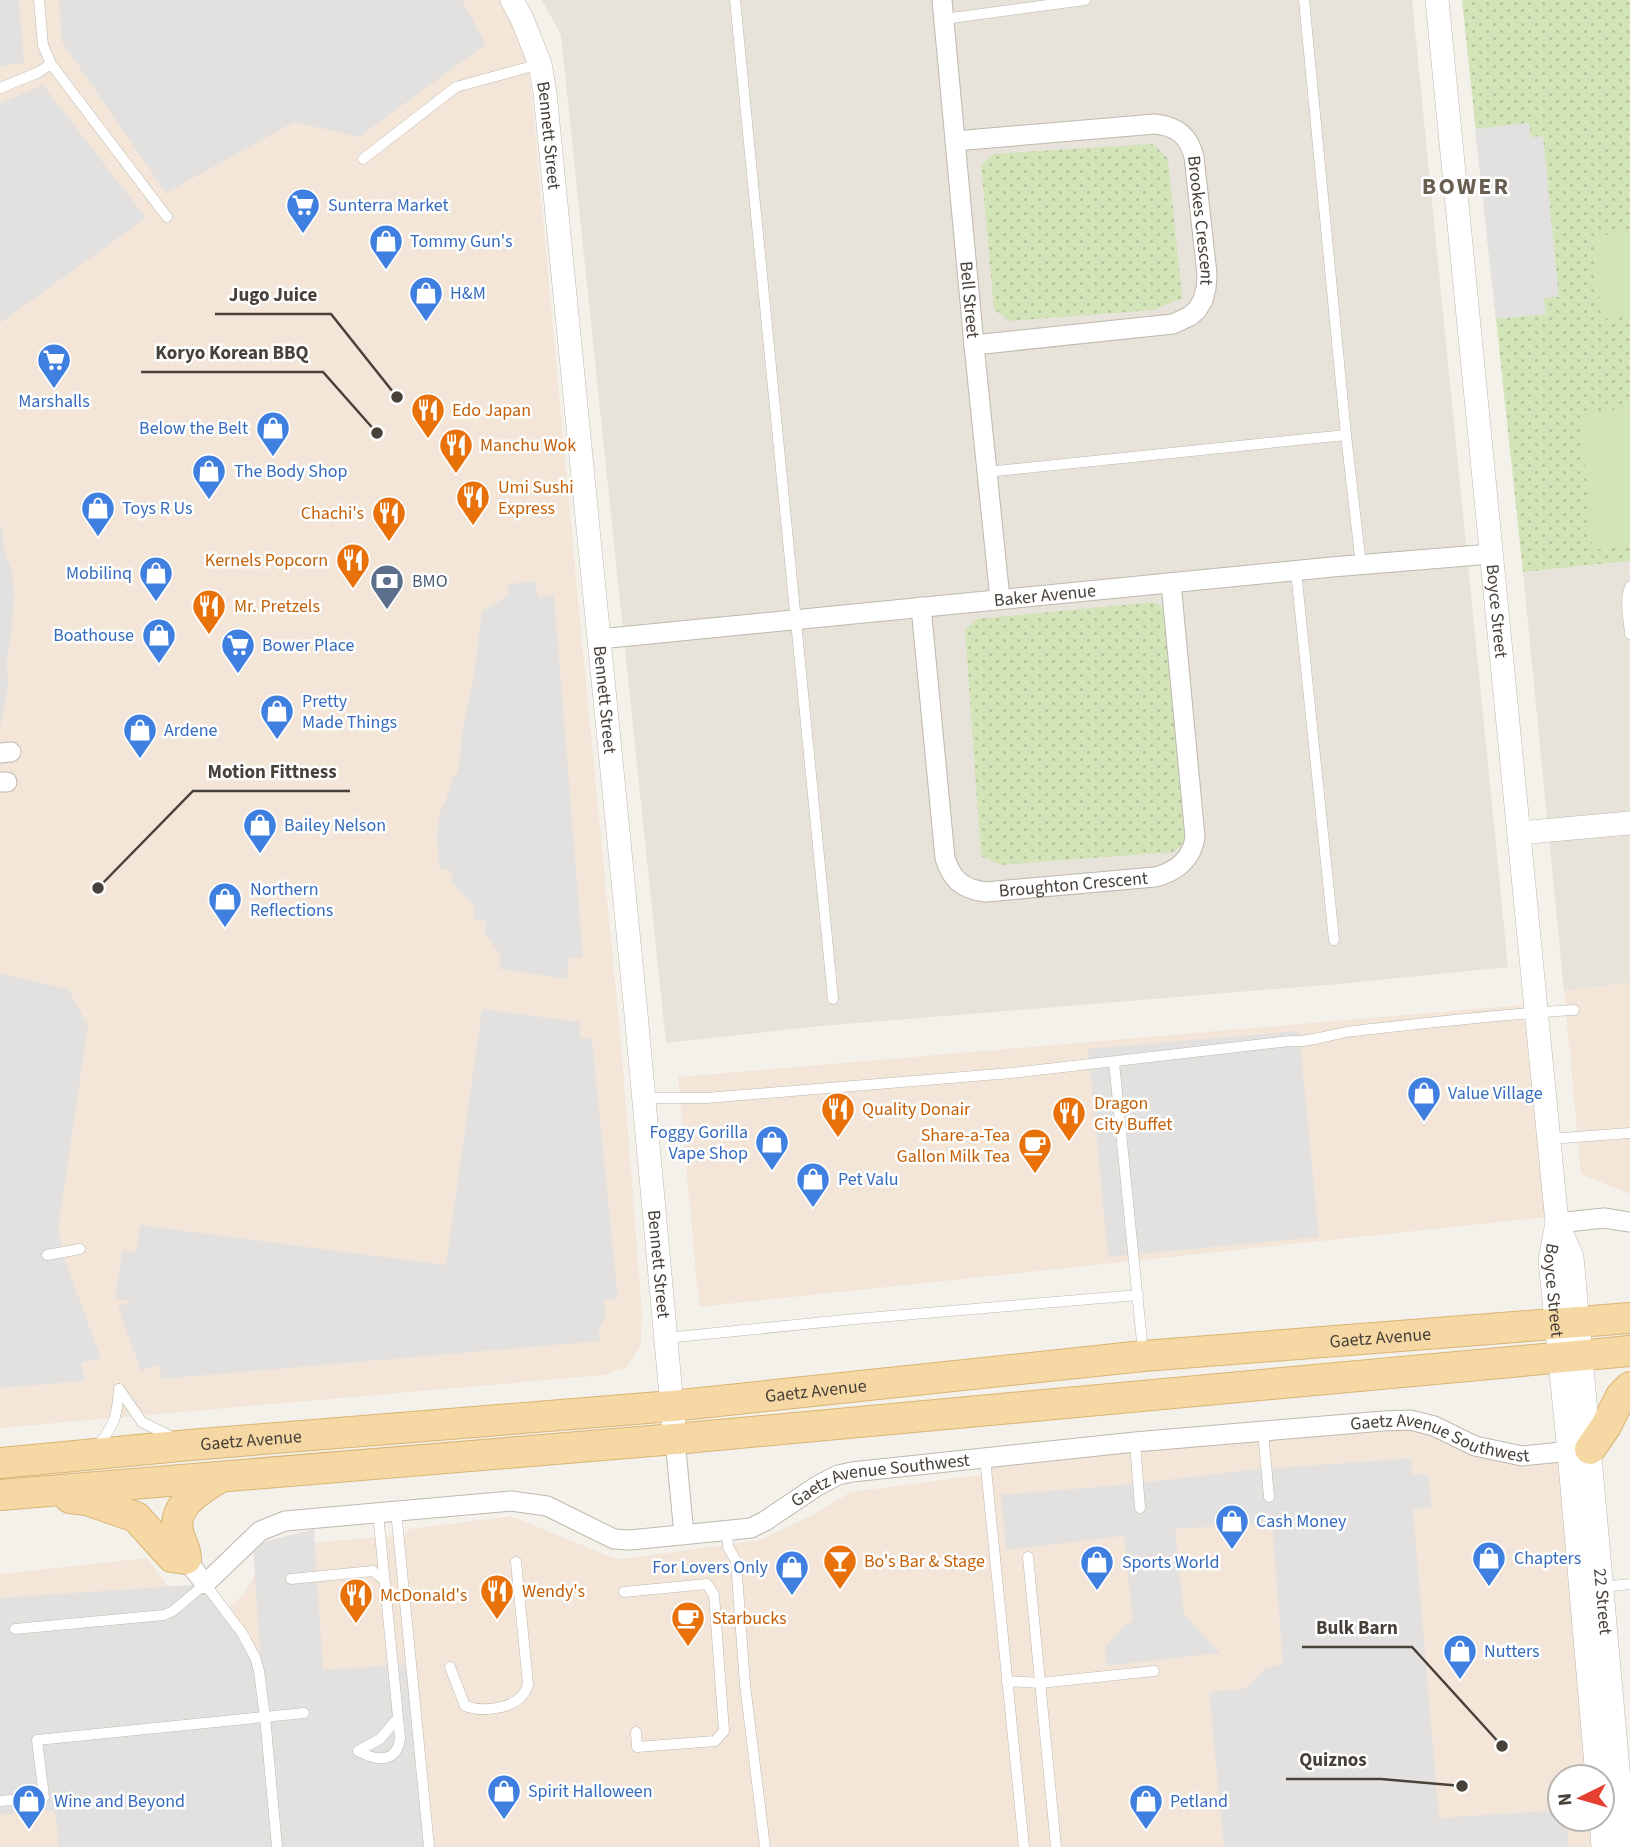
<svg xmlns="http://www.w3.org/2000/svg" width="1630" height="1847" font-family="'Source Sans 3',sans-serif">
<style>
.residential{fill:#e7e2da}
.commercial{fill:#f3e6d9}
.park{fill:url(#park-dots)}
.pitch{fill:#d3e4b8}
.parking{fill:#e3e1df}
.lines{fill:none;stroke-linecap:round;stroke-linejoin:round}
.service-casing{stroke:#bfb8ae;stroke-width:11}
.minor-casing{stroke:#bfb8ae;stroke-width:21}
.tertiary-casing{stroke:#bfb8ae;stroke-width:24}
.primary-casing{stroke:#d9b474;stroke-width:32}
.service{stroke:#fff;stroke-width:10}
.minor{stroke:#fff;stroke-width:19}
.tertiary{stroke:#fff;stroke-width:23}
.primary{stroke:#f5d8a3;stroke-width:30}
.labels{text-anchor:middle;stroke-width:5;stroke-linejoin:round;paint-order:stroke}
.street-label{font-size:18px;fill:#48413a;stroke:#fff}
.shop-label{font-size:18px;fill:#366cbe;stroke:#fff;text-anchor:start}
.food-label{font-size:18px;fill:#c56008;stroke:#fff;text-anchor:start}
.service-label{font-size:18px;fill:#4e5e75;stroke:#fff;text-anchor:start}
.district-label{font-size:24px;font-weight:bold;letter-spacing:2px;fill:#695e52;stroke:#fff}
.leader{fill:none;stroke:#48413a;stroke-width:2.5}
.callout-dot{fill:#48413a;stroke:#fff;stroke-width:2.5}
.callout-label{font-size:19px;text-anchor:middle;font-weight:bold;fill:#48413a;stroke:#fff;stroke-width:5;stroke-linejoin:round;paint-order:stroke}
</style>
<defs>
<pattern id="park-dots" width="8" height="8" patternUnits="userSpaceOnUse" patternTransform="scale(1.75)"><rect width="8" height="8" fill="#d3e4b8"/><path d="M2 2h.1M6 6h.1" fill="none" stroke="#b7c59f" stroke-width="1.8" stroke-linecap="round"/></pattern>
</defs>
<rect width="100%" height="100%" fill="#f4f1eb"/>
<!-- residential -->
<g class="residential">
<path d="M 542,0 L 1412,0 L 1508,967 L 1338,984 L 821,1026 L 666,1043 L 561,35 Z"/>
<path d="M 1630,561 L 1630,983 L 1564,991 L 1523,572 Z"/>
</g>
<!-- commercial -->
<g class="commercial">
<path d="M 0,0 L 503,0 L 524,44 L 531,87 L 581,632 L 621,1042 L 642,1312 L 641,1346 L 626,1368 L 604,1375 L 0,1428 Z"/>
<path d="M 1630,983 L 1630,1194 L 1581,1174 L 1564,991 Z"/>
<path d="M 1522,1005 L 1548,1217 L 699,1307 L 678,1077 Z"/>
<path d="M 1410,1420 L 1475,1446 L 1569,1452 L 1597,1777 L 1560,1777 L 1560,1819 L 1601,1819 L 1603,1847 L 0,1847 L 0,1574 L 147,1558 L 201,1632 L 244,1594 L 271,1547 L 405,1534 L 409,1529 L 511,1516 L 616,1559 L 630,1558 L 760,1540 L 812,1515 L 851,1492 L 987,1474 L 985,1458 Z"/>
</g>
<!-- park -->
<g class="park">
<path d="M 1462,0 L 1630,0 L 1630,561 L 1523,572 Z"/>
<path d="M 1153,144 L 1168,159 L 1182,298 L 1154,310 L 1009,321 L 994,309 L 981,165 L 994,154 Z"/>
<path d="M 1155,602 L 1174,614 L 1195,833 L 1173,852 L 1001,865 L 981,856 L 965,630 L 977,619 Z"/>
</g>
<!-- pitch -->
<g class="pitch">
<path d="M 1630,232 L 1630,316 L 1601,319 L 1594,236 Z"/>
<path d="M 1630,408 L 1630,546 L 1593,550 L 1580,413 Z"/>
</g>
<!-- parking -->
<g class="parking">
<path d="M 0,0 L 19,0 L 24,63 L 11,64 L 0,68 Z"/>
<path d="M 59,0 L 462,0 L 486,44 L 359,137 L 294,122 L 166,193 L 62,42 Z"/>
<path d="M 43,85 L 146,218 L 0,323 L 0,103 Z"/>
<path d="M 1529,123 L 1531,137 L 1543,136 L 1559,297 L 1544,298 L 1546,314 L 1496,319 L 1475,129 Z"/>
<path d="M 0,524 L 2,529 L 5,553 L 12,571 L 14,593 L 12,627 L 7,661 L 8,688 L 0,728 Z"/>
<path d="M 535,581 L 538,597 L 554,595 L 583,957 L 569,958 L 567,979 L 499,969 L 500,955 L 484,932 L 486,922 L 473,919 L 475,907 L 451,881 L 452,871 L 439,868 L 437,834 L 440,812 L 450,790 L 452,779 L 458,772 L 463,727 L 473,680 L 482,611 L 508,596 L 508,584 Z"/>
<path d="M 0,974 L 68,989 L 88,1025 L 58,1230 L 65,1260 L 101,1358 L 81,1363 L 85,1381 L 0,1388 Z"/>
<path d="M 482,1009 L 580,1022 L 580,1038 L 592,1039 L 618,1299 L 604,1300 L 606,1314 L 599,1330 L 600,1341 L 161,1379 L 160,1364 L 141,1371 L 118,1307 L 131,1301 L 115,1298 L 122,1251 L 136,1252 L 140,1225 L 446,1265 Z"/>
<path d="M 1299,1031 L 1319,1237 L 1108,1257 L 1088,1049 Z"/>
<path d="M 1411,1458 L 1412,1475 L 1428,1474 L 1432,1507 L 1413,1510 L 1439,1818 L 1560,1810 L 1560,1819 L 1566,1819 L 1569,1847 L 1224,1847 L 1209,1692 L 1244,1689 L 1267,1667 L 1283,1664 L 1272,1523 L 1175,1529 L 1184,1614 L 1220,1653 L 1106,1666 L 1105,1647 L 1127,1623 L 1133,1622 L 1124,1536 L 1006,1550 L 1001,1495 L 1120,1485 L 1251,1470 Z"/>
<path d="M 314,1529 L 323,1670 L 411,1664 L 429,1847 L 59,1847 L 55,1810 L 0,1815 L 0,1598 L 205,1584 L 250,1645 L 263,1698 L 253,1547 L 267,1541 Z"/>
</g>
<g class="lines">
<!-- service casing -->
<g class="service-casing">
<g id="service">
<path d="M 39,0 L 43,45 L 51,64 L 167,217"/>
<path d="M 735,0 L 833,999"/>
<path d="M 1304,0 L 1346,435 L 1361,565"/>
<path d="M 944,19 L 1085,0"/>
<path d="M 0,88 L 37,73 L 51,64"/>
<path d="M 363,159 L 456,87 L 540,64"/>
<path d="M 987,472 L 1346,435"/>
<path d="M 1296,571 L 1334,940"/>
<path d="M 1630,587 C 1624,601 1629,619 1630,634"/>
<path d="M 1114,1062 L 1143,1352"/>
<path d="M 643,1098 L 706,1098 L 1011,1073 L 1290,1041 C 1311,1043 1333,1033 1354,1031 C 1427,1023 1500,1014 1574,1010"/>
<path d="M 1549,1139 L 1630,1133"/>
<path d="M 47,1255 L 80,1249"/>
<path d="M 666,1338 L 855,1319 L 1138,1295"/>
<path d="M 119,1389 L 142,1422 L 174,1438"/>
<path d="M 1263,1431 L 1269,1497"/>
<path d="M 1135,1442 L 1140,1508"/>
<path d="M 96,1448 C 114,1426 117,1418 119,1389"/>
<path d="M 985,1458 L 1024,1847"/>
<path d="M 396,1511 L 429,1847"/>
<path d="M 727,1531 L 728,1547 L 736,1561 L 745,1685 L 765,1847"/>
<path d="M 1028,1557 L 1056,1847"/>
<path d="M 291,1579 L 373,1571 L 384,1580"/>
<path d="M 1603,1587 L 1630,1584"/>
<path d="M 624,1592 L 707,1584 L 714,1595 L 724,1731 L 715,1741 L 637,1747 L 636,1732"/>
<path d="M 15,1629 L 164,1615 L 173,1611 L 205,1584 L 242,1633 L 255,1657 L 259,1671 L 265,1717 L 277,1847"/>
<path d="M 450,1667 L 465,1706 C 485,1713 522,1709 528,1684 L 516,1562"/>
<path d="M 1007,1681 L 1040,1683 L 1154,1671"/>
<path d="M 358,1751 C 376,1761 397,1764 400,1738 L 378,1513"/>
<path d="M 358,1751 L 380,1739 L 398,1718"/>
<path d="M 0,1801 L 44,1797 L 37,1740 L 304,1713"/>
</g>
</g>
<!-- minor casing -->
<g class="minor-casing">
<g id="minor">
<path id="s1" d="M 942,0 L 974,345 L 1000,599"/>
<path id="s2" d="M 955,141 L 1155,124 C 1177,126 1189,136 1194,157 L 1207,274 L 1206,288 L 1203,300 L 1197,310 L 1190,316 L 1173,324 L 974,345"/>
<path id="s3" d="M 921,607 L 945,858 C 952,880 962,889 986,892 L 1155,877 C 1176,872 1192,859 1195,837 L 1171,583"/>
<path id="s4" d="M 599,639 L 1332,567 L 1491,554"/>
<path d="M 0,753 L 11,752"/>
<path d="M 0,782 L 7,782"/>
<path d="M 1557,1223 L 1604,1218 L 1630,1222"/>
<path d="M 675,1439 L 684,1535"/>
<path id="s5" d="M 186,1559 L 205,1584 L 260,1531 L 285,1521 L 511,1501 L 547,1506 L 614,1539 L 630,1540 L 751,1528 L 765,1521 L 817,1486 L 838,1475 L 852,1472 L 1135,1442 L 1383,1421 L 1410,1420 L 1434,1426 L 1475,1446 L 1522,1456 L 1582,1450"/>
</g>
</g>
<!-- tertiary casing -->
<g class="tertiary-casing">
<g id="tertiary">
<path id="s6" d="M 512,0 L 522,19 L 540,64 L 545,93 L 635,1003 L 675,1439"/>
<path id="s7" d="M 1437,0 L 1557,1223 L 1550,1260 L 1569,1452 L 1597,1777"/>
<path d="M 1519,833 L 1630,823"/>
<path id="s8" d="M 1557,1223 L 1572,1257 L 1625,1847"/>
<path d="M 1601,1819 L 1603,1847"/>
</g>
</g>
<!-- primary casing -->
<g class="primary-casing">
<g id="primary">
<path d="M 1590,1449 L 1606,1426 L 1621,1396 L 1630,1387"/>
<path id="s9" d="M 0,1463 L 190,1445 L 672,1406 L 1143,1356 L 1630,1318"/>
<path d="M 0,1495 L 675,1439 L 1630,1351"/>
<path d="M 70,1498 L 87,1500 L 136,1517 L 172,1557 L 186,1559 C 185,1545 181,1544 178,1532 C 172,1504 201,1490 220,1477"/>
</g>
</g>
<!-- service -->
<use href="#service" class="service"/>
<!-- minor -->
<use href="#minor" class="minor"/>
<!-- tertiary -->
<use href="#tertiary" class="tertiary"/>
<!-- primary -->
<use href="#primary" class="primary"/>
</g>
<!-- icons -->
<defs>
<g id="supermarket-pin" transform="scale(1.75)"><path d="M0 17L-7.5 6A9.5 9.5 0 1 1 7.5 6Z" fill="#3f7fe0" stroke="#fff"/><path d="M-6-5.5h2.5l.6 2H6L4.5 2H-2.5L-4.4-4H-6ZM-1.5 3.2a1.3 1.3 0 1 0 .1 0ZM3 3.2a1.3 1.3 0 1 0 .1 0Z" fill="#fff"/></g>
<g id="shop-pin" transform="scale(1.75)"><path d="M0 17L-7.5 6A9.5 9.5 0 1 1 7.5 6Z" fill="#3f7fe0" stroke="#fff"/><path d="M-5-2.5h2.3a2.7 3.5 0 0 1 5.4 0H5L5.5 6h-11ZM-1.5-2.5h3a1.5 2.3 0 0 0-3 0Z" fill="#fff"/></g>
<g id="restaurant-pin" transform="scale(1.75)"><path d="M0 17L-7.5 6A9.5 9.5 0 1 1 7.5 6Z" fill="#e8710a" stroke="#fff"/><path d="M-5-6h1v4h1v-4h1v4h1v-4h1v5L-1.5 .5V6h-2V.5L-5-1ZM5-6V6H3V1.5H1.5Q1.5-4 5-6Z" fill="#fff"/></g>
<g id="bank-pin" transform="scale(1.75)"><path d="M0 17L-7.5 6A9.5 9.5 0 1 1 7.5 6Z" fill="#5c6f8a" stroke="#fff"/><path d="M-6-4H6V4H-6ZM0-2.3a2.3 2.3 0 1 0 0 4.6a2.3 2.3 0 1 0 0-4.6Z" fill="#fff"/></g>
<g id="cafe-pin" transform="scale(1.75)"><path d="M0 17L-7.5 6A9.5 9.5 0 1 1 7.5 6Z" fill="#e8710a" stroke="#fff"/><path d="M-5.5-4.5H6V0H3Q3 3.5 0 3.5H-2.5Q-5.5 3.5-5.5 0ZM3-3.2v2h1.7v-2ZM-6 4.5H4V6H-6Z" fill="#fff"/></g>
<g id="bar-pin" transform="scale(1.75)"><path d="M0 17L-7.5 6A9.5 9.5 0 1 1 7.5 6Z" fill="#e8710a" stroke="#fff"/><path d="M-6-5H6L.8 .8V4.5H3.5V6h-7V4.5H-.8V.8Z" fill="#fff"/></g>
</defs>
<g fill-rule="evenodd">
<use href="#supermarket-pin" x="303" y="205"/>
<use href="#shop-pin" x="386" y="241"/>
<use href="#shop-pin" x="426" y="293"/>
<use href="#supermarket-pin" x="54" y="360"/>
<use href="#restaurant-pin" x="428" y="410"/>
<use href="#shop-pin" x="273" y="428"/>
<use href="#restaurant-pin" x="456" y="445"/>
<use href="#shop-pin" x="209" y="471"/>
<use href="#restaurant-pin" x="473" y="497"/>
<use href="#shop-pin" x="98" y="508"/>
<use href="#restaurant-pin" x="389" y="513"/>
<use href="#restaurant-pin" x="353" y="560"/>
<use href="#shop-pin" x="156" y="573"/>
<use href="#bank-pin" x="387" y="581"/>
<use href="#restaurant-pin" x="209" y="606"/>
<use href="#shop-pin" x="159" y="635"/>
<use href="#supermarket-pin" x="238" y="645"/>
<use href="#shop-pin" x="277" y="711"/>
<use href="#shop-pin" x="140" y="730"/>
<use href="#shop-pin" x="260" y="825"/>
<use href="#shop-pin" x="225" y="899"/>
<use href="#shop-pin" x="1424" y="1093"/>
<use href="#restaurant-pin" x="838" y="1109"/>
<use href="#restaurant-pin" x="1069" y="1113"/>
<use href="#shop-pin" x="772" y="1142"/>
<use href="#cafe-pin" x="1035" y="1145"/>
<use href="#shop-pin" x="813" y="1179"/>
<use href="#shop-pin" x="1232" y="1521"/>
<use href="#shop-pin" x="1489" y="1558"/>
<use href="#bar-pin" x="840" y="1561"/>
<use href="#shop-pin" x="1097" y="1562"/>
<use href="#shop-pin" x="792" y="1567"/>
<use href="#restaurant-pin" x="497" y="1591"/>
<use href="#restaurant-pin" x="356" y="1595"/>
<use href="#cafe-pin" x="688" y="1618"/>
<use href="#shop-pin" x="1460" y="1651"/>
<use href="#shop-pin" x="504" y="1791"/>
<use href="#shop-pin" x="29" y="1801"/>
<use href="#shop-pin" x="1146" y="1801"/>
</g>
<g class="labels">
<!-- street labels -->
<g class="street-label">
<text dy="6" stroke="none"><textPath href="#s6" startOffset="142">Bennett Street</textPath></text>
<text dy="6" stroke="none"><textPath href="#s2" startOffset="320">Brookes Crescent</textPath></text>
<text dy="6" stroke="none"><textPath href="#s1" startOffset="301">Bell Street</textPath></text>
<text dy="6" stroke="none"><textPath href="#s4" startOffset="448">Baker Avenue</textPath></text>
<text dy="6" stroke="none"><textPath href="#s7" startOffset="614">Boyce Street</textPath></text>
<text dy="6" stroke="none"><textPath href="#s6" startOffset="709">Bennett Street</textPath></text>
<text dy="6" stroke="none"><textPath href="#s3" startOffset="397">Broughton Crescent</textPath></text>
<text dy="6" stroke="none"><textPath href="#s6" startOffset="1276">Bennett Street</textPath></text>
<text dy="6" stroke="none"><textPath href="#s7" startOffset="1297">Boyce Street</textPath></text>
<text dy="6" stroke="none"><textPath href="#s9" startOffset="1386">Gaetz Avenue</textPath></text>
<text dy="6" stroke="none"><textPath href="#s9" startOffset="819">Gaetz Avenue</textPath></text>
<text dy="6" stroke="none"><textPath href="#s9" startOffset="252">Gaetz Avenue</textPath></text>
<text dy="6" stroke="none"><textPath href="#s5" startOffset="1320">Gaetz Avenue Southwest</textPath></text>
<text dy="6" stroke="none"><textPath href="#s5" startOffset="752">Gaetz Avenue Southwest</textPath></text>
<text dy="6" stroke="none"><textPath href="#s8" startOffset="383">22 Street</textPath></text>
</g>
<!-- shop labels -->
<g class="shop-label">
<text x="328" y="211">Sunterra Market</text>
<text x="410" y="247">Tommy Gun's</text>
<text x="450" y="299">H&amp;M</text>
<text x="54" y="407" text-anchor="middle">Marshalls</text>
<text x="248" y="434" text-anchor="end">Below the Belt</text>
<text x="234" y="477">The Body Shop</text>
<text x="122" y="514">Toys R Us</text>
<text x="132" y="579" text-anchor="end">Mobilinq</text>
<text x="134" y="641" text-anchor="end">Boathouse</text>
<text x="262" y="651">Bower Place</text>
<text x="302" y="707">Pretty<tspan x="302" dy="21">Made Things</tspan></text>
<text x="164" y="736">Ardene</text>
<text x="284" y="831">Bailey Nelson</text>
<text x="250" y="895">Northern<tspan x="250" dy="21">Reflections</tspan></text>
<text x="1448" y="1099">Value Village</text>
<text x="748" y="1138" text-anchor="end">Foggy Gorilla<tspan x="748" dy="21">Vape Shop</tspan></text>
<text x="838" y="1185">Pet Valu</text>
<text x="1256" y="1527">Cash Money</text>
<text x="1514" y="1564">Chapters</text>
<text x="1122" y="1568">Sports World</text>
<text x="768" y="1573" text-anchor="end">For Lovers Only</text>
<text x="1484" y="1657">Nutters</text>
<text x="528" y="1797">Spirit Halloween</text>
<text x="54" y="1807">Wine and Beyond</text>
<text x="1170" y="1807">Petland</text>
</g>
<!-- food labels -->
<g class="food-label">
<text x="452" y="416">Edo Japan</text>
<text x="480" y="451">Manchu Wok</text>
<text x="498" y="493">Umi Sushi<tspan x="498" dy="21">Express</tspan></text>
<text x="364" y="519" text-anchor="end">Chachi's</text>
<text x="328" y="566" text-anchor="end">Kernels Popcorn</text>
<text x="234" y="612">Mr. Pretzels</text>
<text x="1094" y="1109">Dragon<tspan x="1094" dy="21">City Buffet</tspan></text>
<text x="862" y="1115">Quality Donair</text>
<text x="1010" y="1141" text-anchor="end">Share-a-Tea<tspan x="1010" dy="21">Gallon Milk Tea</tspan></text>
<text x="864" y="1567">Bo's Bar &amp; Stage</text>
<text x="522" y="1597">Wendy's</text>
<text x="380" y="1601">McDonald's</text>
<text x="712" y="1624">Starbucks</text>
</g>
<!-- service labels -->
<g class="service-label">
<text x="412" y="587">BMO</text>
</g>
<!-- district labels -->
<g class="district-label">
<text x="1466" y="194">BOWER</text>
</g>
</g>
<!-- callouts -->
<path class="leader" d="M397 397L331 314H215M377 433L323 372H141M98 888L193 791H350M1502 1746L1412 1647H1302M1462 1786L1381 1779H1286"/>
<g class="callout-dot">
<circle cx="397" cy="397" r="7"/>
<circle cx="377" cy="433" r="7"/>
<circle cx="98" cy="888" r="7"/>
<circle cx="1502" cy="1746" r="7"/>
<circle cx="1462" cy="1786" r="7"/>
</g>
<g class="callout-label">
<text x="273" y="301">Jugo Juice</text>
<text x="232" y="359">Koryo Korean BBQ</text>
<text x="272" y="778">Motion Fittness</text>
<text x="1357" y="1634">Bulk Barn</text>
<text x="1333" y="1766">Quiznos</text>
</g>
<!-- north arrow -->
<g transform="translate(1581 1798) rotate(265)"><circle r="33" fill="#ffffff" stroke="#b6b3b0" stroke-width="2"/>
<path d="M0-5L12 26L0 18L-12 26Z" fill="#e54031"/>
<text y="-10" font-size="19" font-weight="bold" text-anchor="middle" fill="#48413a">N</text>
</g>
</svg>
